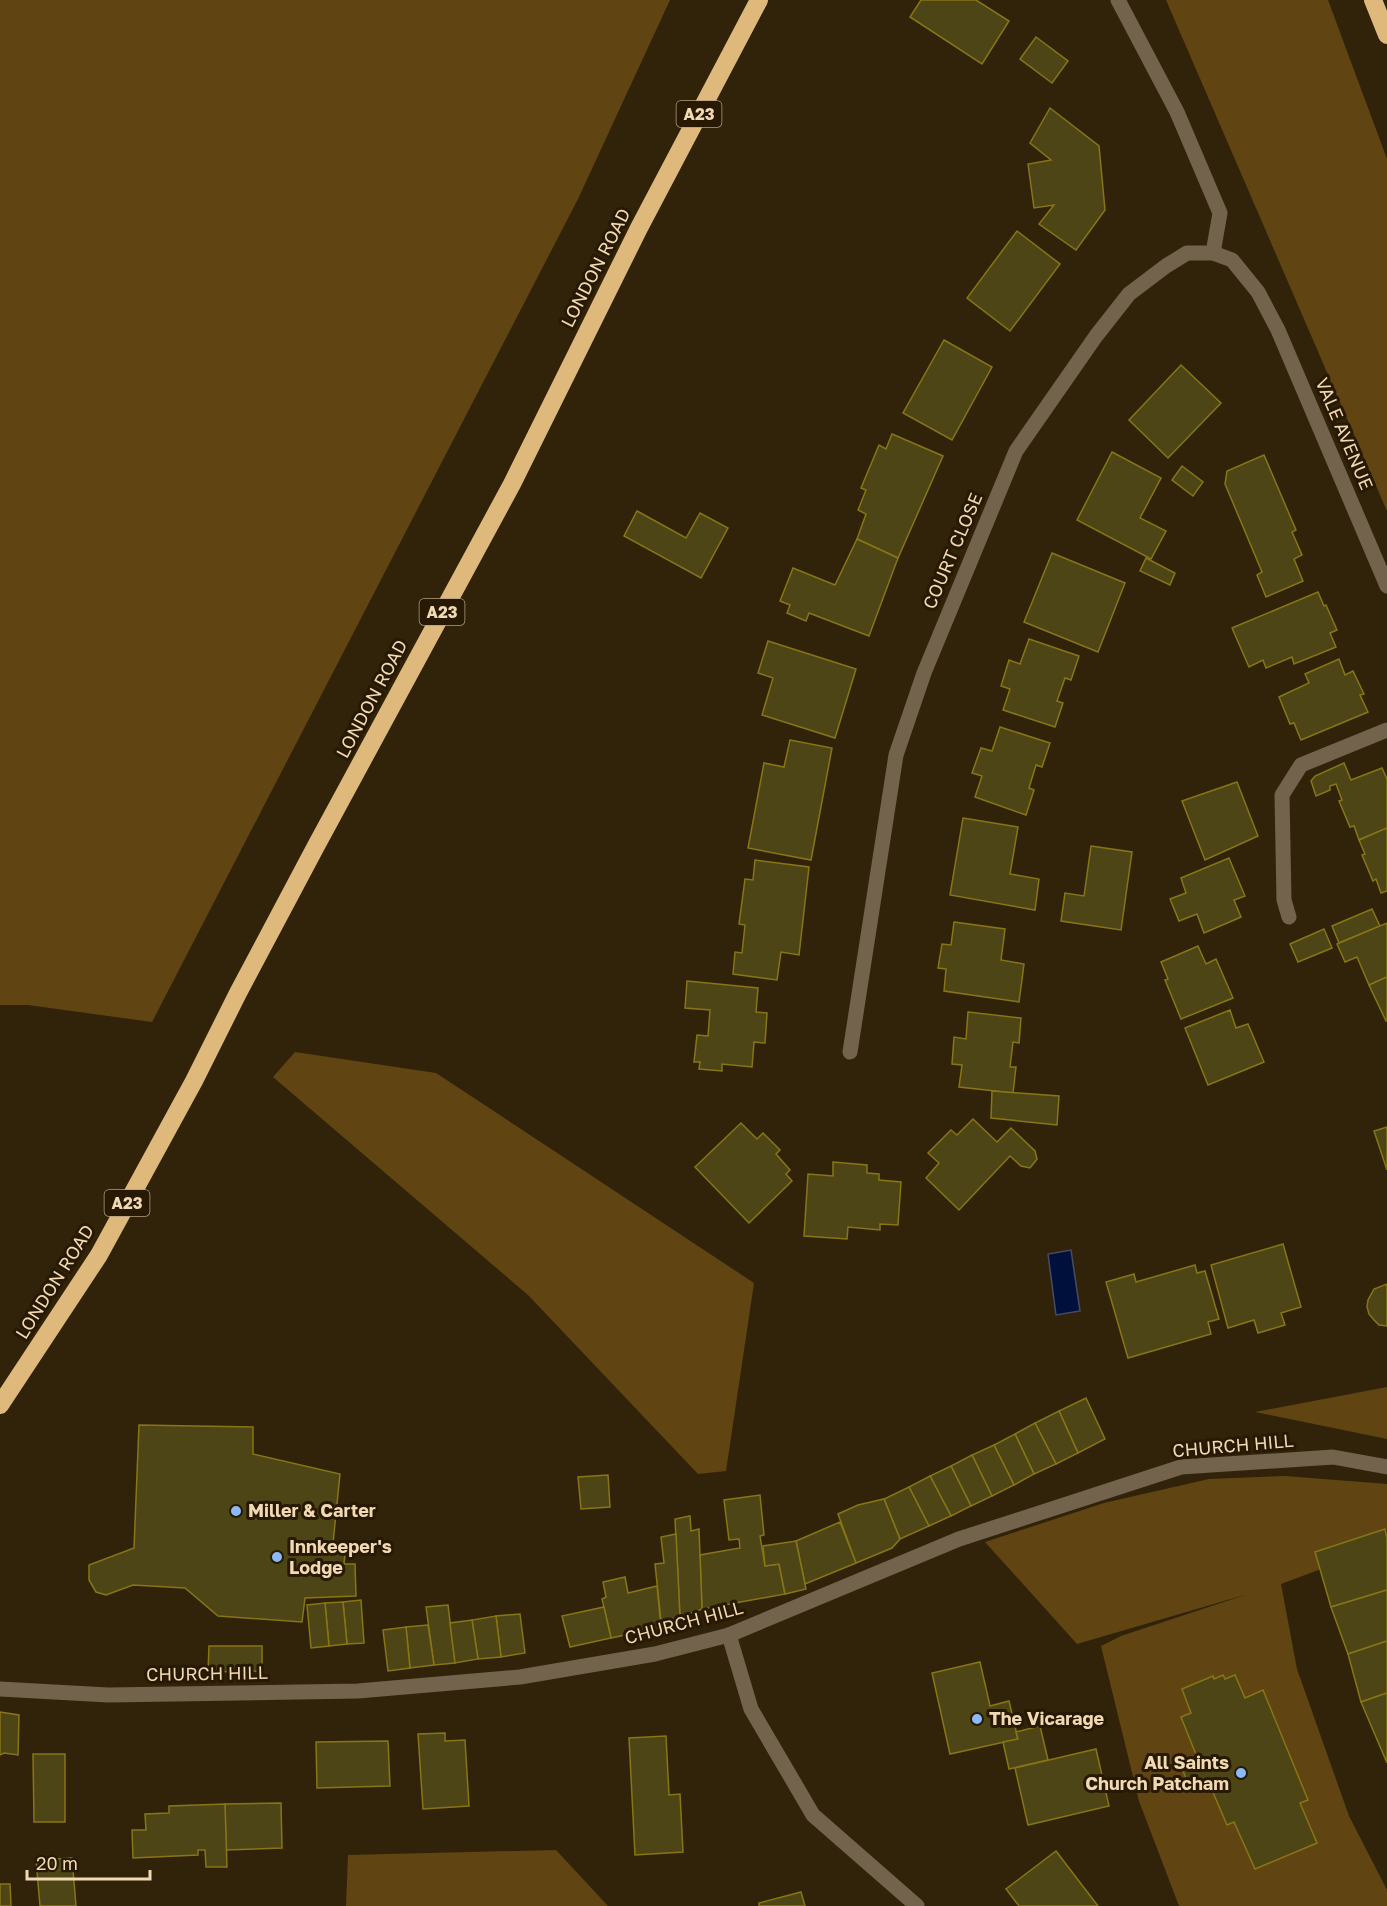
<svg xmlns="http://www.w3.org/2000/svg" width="1387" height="1906" font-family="'Golos Text',sans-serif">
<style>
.green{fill:#604513}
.water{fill:#00103c;stroke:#484c60;stroke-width:1.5}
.building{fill:#4e4516;stroke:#877616;stroke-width:1.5}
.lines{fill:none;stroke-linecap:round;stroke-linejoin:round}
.street{stroke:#73634c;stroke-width:15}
.highway{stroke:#dfb87b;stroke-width:18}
.poi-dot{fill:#8cb9fc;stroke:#271902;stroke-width:2}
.labels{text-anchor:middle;stroke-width:6;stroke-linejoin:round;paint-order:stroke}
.shield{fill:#271902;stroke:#b49f7f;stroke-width:1.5}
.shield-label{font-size:16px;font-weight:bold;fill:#f1d9b4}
.street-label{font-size:18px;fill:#f1d9b4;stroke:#271902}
.poi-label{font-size:18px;font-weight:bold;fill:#f1d9b4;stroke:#271902;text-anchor:start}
</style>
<rect width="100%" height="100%" fill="#31230a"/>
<!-- green -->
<g class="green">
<path d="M 0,0 L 670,0 L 578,199 L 152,1022 L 28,1005 L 0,1005 Z"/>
<path d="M 1166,0 L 1328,0 L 1387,159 L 1387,511 Z"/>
<path d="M 295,1052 L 436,1073 L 754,1283 L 726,1471 L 698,1474 L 528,1295 L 273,1077 Z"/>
<path d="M 1387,1387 L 1387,1439 L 1255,1412 Z"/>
<path d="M 1285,1476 L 1387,1484 L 1387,1530 L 1315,1552 L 1321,1569 L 1281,1584 L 1297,1669 L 1349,1816 L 1387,1890 L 1387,1906 L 1179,1906 L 1139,1801 L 1101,1646 L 1121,1636 L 1248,1594 L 1077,1644 L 985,1542 L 1104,1503 L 1209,1479 Z"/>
<path d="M 556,1850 L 608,1906 L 346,1906 L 348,1855 Z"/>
</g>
<!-- water -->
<path class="water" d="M 1071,1250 L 1080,1311 L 1056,1315 L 1048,1254 Z"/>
<!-- building -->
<g class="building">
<path d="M 921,0 L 976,0 L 1009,21 L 982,64 L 910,17 Z"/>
<path d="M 1036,37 L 1068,61 L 1052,83 L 1020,59 Z"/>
<path d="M 1050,108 L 1099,146 L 1105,210 L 1076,250 L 1039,224 L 1054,205 L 1034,208 L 1028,164 L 1051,160 L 1030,143 Z"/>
<path d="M 1017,231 L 1060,264 L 1010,331 L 967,298 Z"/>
<path d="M 944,340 L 992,367 L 952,440 L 903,413 Z"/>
<path d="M 1181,365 L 1221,403 L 1168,458 L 1129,420 Z"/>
<path d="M 892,434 L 943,456 L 898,558 L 857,539 L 866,514 L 858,510 L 866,490 L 861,488 L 879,445 L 886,449 Z"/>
<path d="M 1112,452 L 1161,478 L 1140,518 L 1166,531 L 1151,559 L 1077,520 Z"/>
<path d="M 1264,455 L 1296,530 L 1292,532 L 1302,555 L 1294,559 L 1303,581 L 1266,597 L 1257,575 L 1262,572 L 1225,484 L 1227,471 Z"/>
<path d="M 1182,466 L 1203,482 L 1193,496 L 1172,480 Z"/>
<path d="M 637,511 L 686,538 L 700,513 L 728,528 L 701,578 L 624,536 Z"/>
<path d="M 857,539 L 898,558 L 869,636 L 809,613 L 806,621 L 787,613 L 790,605 L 780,601 L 793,568 L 835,585 Z"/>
<path d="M 1052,553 L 1125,583 L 1098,652 L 1024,622 Z"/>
<path d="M 1146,558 L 1175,573 L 1170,585 L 1140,571 Z"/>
<path d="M 1318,592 L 1324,606 L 1326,605 L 1337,630 L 1330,633 L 1336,647 L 1294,664 L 1292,657 L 1266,668 L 1263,660 L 1249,667 L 1232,628 Z"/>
<path d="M 1029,639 L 1079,656 L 1071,680 L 1065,678 L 1057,701 L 1063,703 L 1055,727 L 1003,710 L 1010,689 L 1001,686 L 1009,660 L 1020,664 Z"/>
<path d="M 768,641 L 856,669 L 835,738 L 762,715 L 773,678 L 758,673 Z"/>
<path d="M 1339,659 L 1345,675 L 1353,671 L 1364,694 L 1360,695 L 1368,712 L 1301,740 L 1294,723 L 1290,724 L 1279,697 L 1309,683 L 1305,674 Z"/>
<path d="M 1000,727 L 1050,743 L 1042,767 L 1036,765 L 1029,788 L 1034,790 L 1026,815 L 975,797 L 982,776 L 972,773 L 981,748 L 992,751 Z"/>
<path d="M 790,740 L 832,748 L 811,860 L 748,848 L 764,763 L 784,767 Z"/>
<path d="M 1344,763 L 1351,780 L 1382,768 L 1387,779 L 1387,828 L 1359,840 L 1354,826 L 1350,827 L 1339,801 L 1342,800 L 1336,784 L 1330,786 L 1330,790 L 1316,796 L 1311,781 L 1315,776 Z"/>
<path d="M 1237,782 L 1258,836 L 1205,860 L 1182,801 Z"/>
<path d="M 963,818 L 1018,827 L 1010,874 L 1039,879 L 1035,910 L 950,895 Z"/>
<path d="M 1387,828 L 1387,891 L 1381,893 L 1376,879 L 1373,881 L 1362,855 L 1365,854 L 1359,840 Z"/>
<path d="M 1091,846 L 1132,852 L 1121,930 L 1061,921 L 1065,893 L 1084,896 Z"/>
<path d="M 1229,858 L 1245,896 L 1234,900 L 1241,917 L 1204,933 L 1197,914 L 1179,921 L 1170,899 L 1186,893 L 1181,878 Z"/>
<path d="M 755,860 L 809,867 L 799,955 L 781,952 L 777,980 L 733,974 L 735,952 L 742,953 L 745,925 L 739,924 L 745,879 L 753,880 Z"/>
<path d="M 1372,909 L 1380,926 L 1339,943 L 1332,926 Z"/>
<path d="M 954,922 L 1005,929 L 1001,960 L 1024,964 L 1019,1002 L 944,991 L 946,969 L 938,968 L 942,944 L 951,945 Z"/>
<path d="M 1387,923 L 1387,977 L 1369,985 L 1357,957 L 1345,962 L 1337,944 Z"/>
<path d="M 1324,929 L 1332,948 L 1298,962 L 1290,944 Z"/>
<path d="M 1198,946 L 1206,964 L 1216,959 L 1233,998 L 1181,1019 L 1165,980 L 1168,979 L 1161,962 Z"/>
<path d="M 1387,977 L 1387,1021 L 1386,1021 L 1369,985 Z"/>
<path d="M 687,981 L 758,988 L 756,1012 L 767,1013 L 765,1043 L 754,1042 L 752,1067 L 722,1064 L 722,1071 L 699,1069 L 700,1062 L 694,1062 L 697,1035 L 708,1036 L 710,1010 L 685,1008 Z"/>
<path d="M 1230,1010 L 1236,1028 L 1248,1024 L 1264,1062 L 1208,1085 L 1185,1028 Z"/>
<path d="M 968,1012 L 1021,1018 L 1019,1043 L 1013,1042 L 1010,1067 L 1016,1067 L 1013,1093 L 959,1087 L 962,1065 L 952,1064 L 954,1037 L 966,1039 Z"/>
<path d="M 992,1091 L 1059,1096 L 1057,1125 L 991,1118 Z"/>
<path d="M 973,1119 L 997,1142 L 1011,1128 L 1035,1151 L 1037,1159 L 1030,1168 L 1021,1166 L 1010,1156 L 959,1210 L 926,1178 L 939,1163 L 928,1153 L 951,1130 L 957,1135 Z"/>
<path d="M 741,1123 L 757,1139 L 763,1133 L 780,1150 L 776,1154 L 790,1170 L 786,1174 L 792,1181 L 749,1223 L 695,1167 Z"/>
<path d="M 1387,1127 L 1387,1170 L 1374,1131 Z"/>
<path d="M 833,1162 L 867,1165 L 867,1173 L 879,1174 L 879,1180 L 901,1182 L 898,1225 L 880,1224 L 880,1230 L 848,1227 L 847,1239 L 804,1236 L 808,1174 L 833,1176 Z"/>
<path d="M 1283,1244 L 1301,1307 L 1281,1313 L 1285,1325 L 1258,1333 L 1254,1320 L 1228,1328 L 1211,1265 Z"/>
<path d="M 1195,1265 L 1197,1273 L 1205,1271 L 1219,1319 L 1208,1322 L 1211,1334 L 1128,1358 L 1106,1282 L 1134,1274 L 1136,1282 Z"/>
<path d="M 1387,1284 L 1387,1326 L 1379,1325 L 1374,1320 L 1369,1314 L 1367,1307 L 1368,1300 L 1374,1289 Z"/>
<path d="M 1086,1398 L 1105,1439 L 1078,1453 L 1059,1411 Z"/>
<path d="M 1059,1411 L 1078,1453 L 1056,1464 L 1035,1423 Z"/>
<path d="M 1035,1423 L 1056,1464 L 1034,1474 L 1015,1434 Z"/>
<path d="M 139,1425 L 253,1427 L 253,1454 L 340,1474 L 332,1553 L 345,1554 L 344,1564 L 355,1564 L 356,1596 L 305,1598 L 302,1622 L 218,1616 L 185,1588 L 133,1585 L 106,1595 L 96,1592 L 89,1580 L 89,1565 L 134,1548 Z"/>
<path d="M 1015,1434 L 1034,1474 L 1014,1485 L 994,1445 Z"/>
<path d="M 994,1445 L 1014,1485 L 992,1496 L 972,1455 Z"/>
<path d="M 972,1455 L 992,1496 L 971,1506 L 951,1466 Z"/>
<path d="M 951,1466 L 971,1506 L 951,1516 L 930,1476 Z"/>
<path d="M 608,1475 L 610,1507 L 581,1509 L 578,1477 Z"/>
<path d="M 930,1476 L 951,1516 L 929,1526 L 909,1487 Z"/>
<path d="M 909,1487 L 929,1526 L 900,1539 L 884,1499 Z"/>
<path d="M 760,1495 L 764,1535 L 760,1536 L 765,1566 L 779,1564 L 785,1594 L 702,1609 L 700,1555 L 740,1548 L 739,1539 L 729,1540 L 724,1500 Z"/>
<path d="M 884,1499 L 900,1539 L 892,1548 L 856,1563 L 838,1514 L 858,1505 Z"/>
<path d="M 690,1516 L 691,1531 L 699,1529 L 702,1609 L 680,1617 L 675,1519 Z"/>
<path d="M 840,1522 L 856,1563 L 805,1584 L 796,1541 Z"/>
<path d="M 1385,1529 L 1387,1538 L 1387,1590 L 1331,1607 L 1315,1552 Z"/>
<path d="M 676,1534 L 680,1617 L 661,1621 L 655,1564 L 664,1563 L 661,1537 Z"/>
<path d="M 796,1541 L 806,1589 L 785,1594 L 779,1564 L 765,1566 L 763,1546 Z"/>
<path d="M 625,1577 L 628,1593 L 657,1586 L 661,1627 L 611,1638 L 602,1599 L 606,1597 L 603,1582 Z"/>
<path d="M 1387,1590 L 1387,1641 L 1348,1654 L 1331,1607 Z"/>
<path d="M 361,1600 L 364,1643 L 347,1644 L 343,1602 Z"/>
<path d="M 343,1602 L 347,1644 L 329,1646 L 325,1603 Z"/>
<path d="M 325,1603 L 329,1646 L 311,1648 L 307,1605 Z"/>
<path d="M 448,1605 L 455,1663 L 434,1665 L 426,1607 Z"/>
<path d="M 604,1607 L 611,1638 L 570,1647 L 562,1616 Z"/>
<path d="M 520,1614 L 525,1653 L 501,1657 L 496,1616 Z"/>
<path d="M 496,1616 L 501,1657 L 478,1659 L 472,1620 Z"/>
<path d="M 472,1620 L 478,1659 L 455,1663 L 450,1623 Z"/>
<path d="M 428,1625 L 434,1665 L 410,1668 L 406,1627 Z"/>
<path d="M 406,1627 L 410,1668 L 388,1671 L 383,1630 Z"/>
<path d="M 1387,1641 L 1387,1693 L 1361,1702 L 1348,1654 Z"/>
<path d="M 209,1646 L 262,1646 L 262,1671 L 208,1672 Z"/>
<path d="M 980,1662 L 990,1706 L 1009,1701 L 1018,1739 L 950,1754 L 932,1673 Z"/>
<path d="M 1223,1675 L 1225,1679 L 1235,1675 L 1245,1698 L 1263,1690 L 1308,1800 L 1300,1803 L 1317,1843 L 1255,1869 L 1234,1822 L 1227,1825 L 1209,1783 L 1191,1790 L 1180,1764 L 1197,1757 L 1181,1717 L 1191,1713 L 1182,1689 L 1213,1676 L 1214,1679 Z"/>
<path d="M 1387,1693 L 1387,1763 L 1361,1702 Z"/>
<path d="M 0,1712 L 19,1715 L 18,1755 L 4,1753 L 0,1755 Z"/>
<path d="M 1040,1726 L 1048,1760 L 1009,1769 L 1003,1742 L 1018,1739 L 1016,1732 Z"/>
<path d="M 445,1733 L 445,1741 L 465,1740 L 469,1806 L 423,1809 L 418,1734 Z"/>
<path d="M 666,1736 L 669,1795 L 680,1794 L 683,1852 L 635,1855 L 629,1738 Z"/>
<path d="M 388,1741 L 390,1786 L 317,1788 L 316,1742 Z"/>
<path d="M 1096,1749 L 1109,1806 L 1028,1825 L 1015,1768 Z"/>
<path d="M 33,1754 L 65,1754 L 65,1822 L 34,1822 Z"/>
<path d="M 281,1803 L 282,1848 L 226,1850 L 225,1804 Z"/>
<path d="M 225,1804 L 227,1867 L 206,1867 L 205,1850 L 198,1850 L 198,1855 L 133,1858 L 132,1830 L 146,1830 L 145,1814 L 169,1813 L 169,1806 Z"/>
<path d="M 1056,1851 L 1098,1906 L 1019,1906 L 1006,1889 Z"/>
<path d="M 72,1858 L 76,1906 L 40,1906 L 36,1860 Z"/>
<path d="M 0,1884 L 10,1884 L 11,1906 L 0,1906 Z"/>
<path d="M 801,1892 L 805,1906 L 759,1906 L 759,1903 Z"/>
</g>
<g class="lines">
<!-- street -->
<g class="street">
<path d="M 1118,0 L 1177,112 L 1220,213 L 1213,253"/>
<path d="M 1289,917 L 1284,900 L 1282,795 L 1301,765 L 1387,730"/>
<path d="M 850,1052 L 896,755 L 924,673 L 1016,451 L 1096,336 L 1129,294 L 1166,266 L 1187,253 L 1213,253 L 1232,260 L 1258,292 L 1278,330 L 1387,586"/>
<path d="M 729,1635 L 751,1709 L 813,1815 L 917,1906"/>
<path d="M 0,1689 L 108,1695 L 358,1691 L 520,1677 L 655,1654 L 729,1635 L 959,1539 L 1181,1467 L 1333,1457 L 1387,1467"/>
</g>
<!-- highway -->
<g class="highway">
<path d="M 1373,0 L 1387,35"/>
<path d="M 0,1405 L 99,1255 L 194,1081 L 238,993 L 316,846 L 512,484 L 639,228 L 759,0"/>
</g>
</g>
<!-- markers -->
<g class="poi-dot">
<circle cx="236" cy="1511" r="6"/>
<circle cx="277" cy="1557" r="6"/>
<circle cx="977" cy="1719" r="6"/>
<circle cx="1241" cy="1773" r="6"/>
</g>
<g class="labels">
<!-- shield labels -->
<g class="shield">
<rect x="676.5" y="101" width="45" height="26" rx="4.5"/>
<rect x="419.5" y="599" width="45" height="26" rx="4.5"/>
<rect x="104.5" y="1190" width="45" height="26" rx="4.5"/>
</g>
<g class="shield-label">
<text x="699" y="120">A23</text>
<text x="442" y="618">A23</text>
<text x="127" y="1209">A23</text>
</g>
<!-- street labels -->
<g class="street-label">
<text transform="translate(596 268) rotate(-63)" y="6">LONDON ROAD</text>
<text transform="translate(1344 434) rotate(67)" y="6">VALE AVENUE</text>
<text transform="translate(953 551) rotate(-67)" y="6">COURT CLOSE</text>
<text transform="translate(372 699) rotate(-62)" y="6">LONDON ROAD</text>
<text transform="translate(55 1282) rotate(-58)" y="6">LONDON ROAD</text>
<text transform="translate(1233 1446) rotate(-5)" y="6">CHURCH HILL</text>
<text transform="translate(684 1623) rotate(-15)" y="6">CHURCH HILL</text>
<text transform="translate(207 1674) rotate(-1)" y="6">CHURCH HILL</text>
</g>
<!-- poi labels -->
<g class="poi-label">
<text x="248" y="1517">Miller &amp; Carter</text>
<text x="289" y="1553">Innkeeper's<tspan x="289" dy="21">Lodge</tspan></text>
<text x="989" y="1725">The Vicarage</text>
<text x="1229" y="1769" text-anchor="end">All Saints<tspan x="1229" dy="21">Church Patcham</tspan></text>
</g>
</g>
<!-- scale -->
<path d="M27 1870v9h123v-9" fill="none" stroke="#f1d9b4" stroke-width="3"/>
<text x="36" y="1870" font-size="18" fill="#f1d9b4" stroke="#271902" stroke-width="4.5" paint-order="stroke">20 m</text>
</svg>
